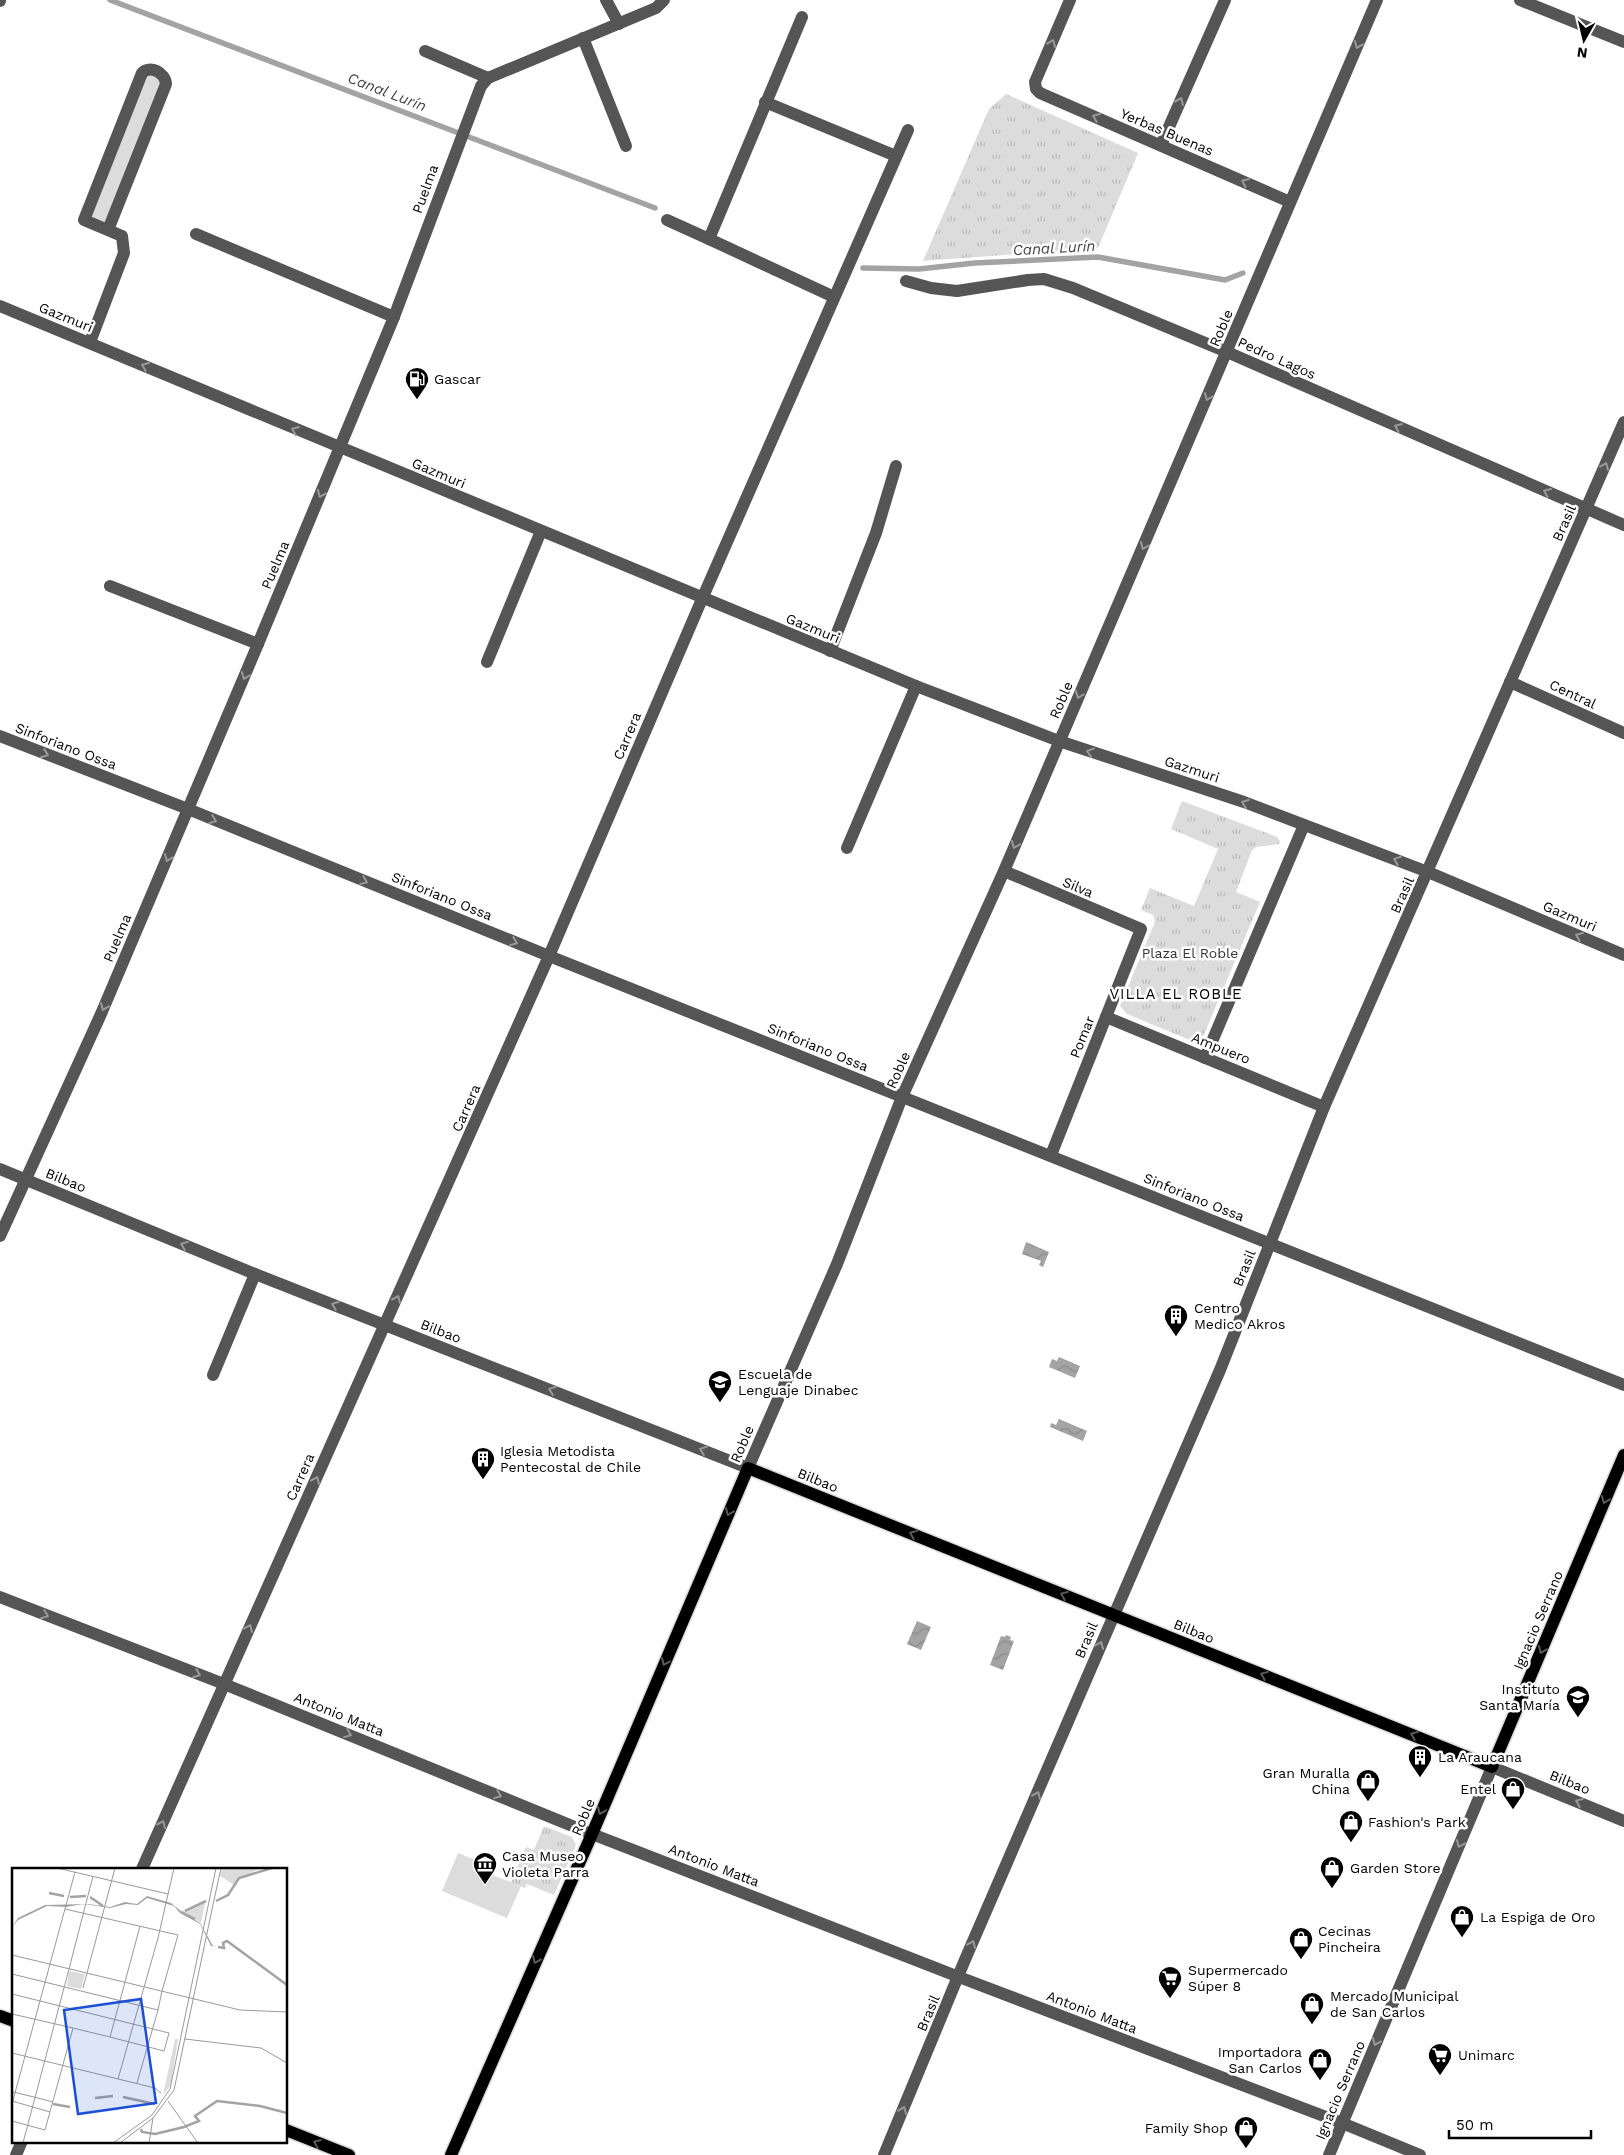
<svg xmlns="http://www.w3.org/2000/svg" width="1624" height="2155" font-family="'Work Sans',sans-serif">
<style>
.green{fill:#dcdcdc}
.park{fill:url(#park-tufts)}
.water{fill:url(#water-waves)}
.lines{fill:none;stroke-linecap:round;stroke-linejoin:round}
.stream{stroke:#a3a3a3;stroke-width:5.5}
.major-casing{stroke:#dbdbdb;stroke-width:15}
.minor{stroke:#555;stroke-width:12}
.major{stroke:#000;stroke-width:12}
.oneway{stroke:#999}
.oneway2{stroke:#595959}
.labels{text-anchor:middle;stroke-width:5;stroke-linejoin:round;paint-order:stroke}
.street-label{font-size:14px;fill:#000;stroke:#fff}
.poi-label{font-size:14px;fill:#000;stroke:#fff;text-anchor:start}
.park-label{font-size:14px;fill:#333;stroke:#fff}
.water-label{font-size:15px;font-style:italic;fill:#444;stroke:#fff}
.neighbourhood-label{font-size:15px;letter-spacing:1px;fill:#000;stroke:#fff}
.inset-river{fill:none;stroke:#a3a3a3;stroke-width:2.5}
.inset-road{fill:none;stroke:#999;stroke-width:1}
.view{fill:#1d4ed8;fill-opacity:0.15;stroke:#1d4ed8;stroke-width:2.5}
.inset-edge{fill:none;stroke:#000;stroke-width:2.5}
</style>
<defs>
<pattern id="park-tufts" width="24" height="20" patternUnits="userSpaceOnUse" patternTransform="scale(1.25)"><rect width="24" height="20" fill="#dcdcdc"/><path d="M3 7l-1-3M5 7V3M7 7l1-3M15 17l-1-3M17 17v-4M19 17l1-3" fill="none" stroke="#bbb"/></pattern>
<pattern id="water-waves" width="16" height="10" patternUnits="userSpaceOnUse" patternTransform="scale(1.25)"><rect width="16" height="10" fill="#a3a3a3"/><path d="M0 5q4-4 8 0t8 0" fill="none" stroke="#8b8b8b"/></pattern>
</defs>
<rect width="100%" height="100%" fill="#fff"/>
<!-- green -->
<g class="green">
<path d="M 145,72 L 164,80 L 108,229 L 86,219 Z"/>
<path d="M 458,1853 L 493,1867 L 490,1874 L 521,1886 L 507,1918 L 442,1891 Z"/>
</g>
<!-- park -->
<g class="park">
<path d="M 1006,94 L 1138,153 L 1098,248 L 923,261 L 989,109 Z"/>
<path d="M 1182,801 L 1277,837 L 1280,841 L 1279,844 L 1256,847 L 1252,850 L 1236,892 L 1260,902 L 1203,1037 L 1192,1041 L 1127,1014 L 1120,1006 L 1155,922 L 1153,915 L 1141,910 L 1150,888 L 1194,906 L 1218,849 L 1171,829 Z"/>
<path d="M 544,1826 L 572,1837 L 576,1845 L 554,1895 L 527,1884 L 525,1888 L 511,1882 L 526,1847 L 534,1850 Z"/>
</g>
<!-- water -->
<g class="water">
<path d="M 1026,1242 L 1049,1252 L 1043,1267 L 1039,1265 L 1041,1261 L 1022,1254 Z"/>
<path d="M 1059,1357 L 1080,1366 L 1075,1378 L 1049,1367 L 1052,1359 L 1057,1361 Z"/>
<path d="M 1059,1419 L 1087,1431 L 1083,1441 L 1050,1427 L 1051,1423 L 1056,1425 Z"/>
<path d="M 917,1621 L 931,1627 L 921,1650 L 907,1644 Z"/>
<path d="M 1006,1635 L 1011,1637 L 1010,1640 L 1014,1641 L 1003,1670 L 990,1665 L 1001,1636 L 1005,1637 Z"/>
</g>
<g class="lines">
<!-- stream -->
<g class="stream">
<path d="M 110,0 L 655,208"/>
<path d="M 863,268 L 919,269 L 975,263 L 1098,257 L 1225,280 L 1243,273"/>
</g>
<!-- major casing -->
<g class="major-casing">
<g id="major">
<path d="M 0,2016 L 14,2021"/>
<path d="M 286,2130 L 349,2155"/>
<path d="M 451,2155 L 592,1834 L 748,1468 L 1492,1767 L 1624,1455"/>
</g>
</g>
<!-- minor -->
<g class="minor">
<path d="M 606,0 L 619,24"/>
<path d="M 1070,0 L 1035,82 L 1036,89 L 1040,93 L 1290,202"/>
<path d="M 1520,0 L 1624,42"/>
<path d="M 0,1 L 0,0"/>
<path d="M 802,17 L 709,239 L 834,297"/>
<path d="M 583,38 L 626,146"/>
<path d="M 425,51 L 488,78"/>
<path d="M 765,102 L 896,156"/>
<path d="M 1161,145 L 1225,0"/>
<path d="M 667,220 L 709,239"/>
<path d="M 196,234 L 394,317"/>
<path d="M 906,281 L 931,288 L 957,291 L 1028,280 L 1044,279 L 1073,288 L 1227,352 L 1624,525"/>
<path d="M 0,306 L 916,686 L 1059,741 L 1244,802 L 1428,872 L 1624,955"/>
<path d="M 90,342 L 124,253 L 122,236 L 84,220 L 142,73 C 150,65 165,72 166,84 L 108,230"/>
<path d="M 110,586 L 258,644"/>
<path d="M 830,651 L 876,533 L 896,466"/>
<path d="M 487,662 L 541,531"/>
<path d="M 1510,682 L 1624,733"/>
<path d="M 0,736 L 188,809 L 549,956 L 1624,1385"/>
<path d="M 847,848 L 916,686"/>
<path d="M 1004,871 L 1141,929 L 1051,1155"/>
<path d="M 1106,1017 L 1324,1107"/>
<path d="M 1205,1058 L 1304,825"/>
<path d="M 0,1169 L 255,1274 L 748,1468 L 837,1264 L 902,1097 L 1004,871 L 1377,0"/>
<path d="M 0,1236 L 101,1014 L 258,644 L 394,317 L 481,86 L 488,78 L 656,8 L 664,0"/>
<path d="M 213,1375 L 255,1274"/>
<path d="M 0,1597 L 224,1684 L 592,1834 L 959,1977 L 1342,2123 L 1420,2155"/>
<path d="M 142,1869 L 549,956 L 702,599 L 908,130"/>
<path d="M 16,2155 L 22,2141"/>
<path d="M 884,2155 L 964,1962 L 1220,1370 L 1324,1107 L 1624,422"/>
<path d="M 1329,2155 L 1492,1767 L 1624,1821"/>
</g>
<!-- major -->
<use href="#major" class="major"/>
</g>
<!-- one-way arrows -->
<defs><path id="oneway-chevron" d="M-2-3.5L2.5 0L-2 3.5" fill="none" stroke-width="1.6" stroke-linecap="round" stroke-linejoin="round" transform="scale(1.25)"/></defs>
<g class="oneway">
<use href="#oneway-chevron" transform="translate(1052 43) rotate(-67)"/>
<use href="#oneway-chevron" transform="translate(1358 45) rotate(113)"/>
<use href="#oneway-chevron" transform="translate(1180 101) rotate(-66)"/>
<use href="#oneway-chevron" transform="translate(1096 117) rotate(-157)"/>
<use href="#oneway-chevron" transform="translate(1245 182) rotate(-156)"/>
<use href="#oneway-chevron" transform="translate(145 366) rotate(-157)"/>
<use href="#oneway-chevron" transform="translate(1208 397) rotate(113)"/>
<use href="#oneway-chevron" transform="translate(1398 427) rotate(-156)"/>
<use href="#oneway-chevron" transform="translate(295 430) rotate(-157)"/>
<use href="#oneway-chevron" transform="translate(1605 466) rotate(-67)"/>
<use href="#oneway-chevron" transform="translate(1547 492) rotate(-156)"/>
<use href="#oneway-chevron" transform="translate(321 494) rotate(113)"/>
<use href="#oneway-chevron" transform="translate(1144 546) rotate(113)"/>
<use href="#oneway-chevron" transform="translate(245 676) rotate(113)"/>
<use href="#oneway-chevron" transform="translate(1079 695) rotate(113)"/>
<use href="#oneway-chevron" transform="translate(1090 752) rotate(-162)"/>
<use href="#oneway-chevron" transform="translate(45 754) rotate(21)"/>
<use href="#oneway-chevron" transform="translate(1245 803) rotate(-160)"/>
<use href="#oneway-chevron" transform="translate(213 820) rotate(22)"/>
<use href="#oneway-chevron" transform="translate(1015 845) rotate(113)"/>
<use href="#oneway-chevron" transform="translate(168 858) rotate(112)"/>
<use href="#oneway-chevron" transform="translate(1397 860) rotate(-159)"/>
<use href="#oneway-chevron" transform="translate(364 881) rotate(22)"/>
<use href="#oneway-chevron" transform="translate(1579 936) rotate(-157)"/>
<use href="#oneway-chevron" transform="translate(514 942) rotate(22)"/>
<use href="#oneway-chevron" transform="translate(104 1007) rotate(113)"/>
<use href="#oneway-chevron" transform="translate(184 1245) rotate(-158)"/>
<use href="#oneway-chevron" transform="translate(397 1299) rotate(-66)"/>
<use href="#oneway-chevron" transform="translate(335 1305) rotate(-159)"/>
<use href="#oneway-chevron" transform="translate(552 1390) rotate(-159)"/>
<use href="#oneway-chevron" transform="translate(703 1450) rotate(-159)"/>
<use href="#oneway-chevron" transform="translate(316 1480) rotate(-66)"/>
<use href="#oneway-chevron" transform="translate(45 1615) rotate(21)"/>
<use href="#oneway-chevron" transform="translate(249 1628) rotate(-66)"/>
<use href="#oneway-chevron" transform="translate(1100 1645) rotate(-67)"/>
<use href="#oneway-chevron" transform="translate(197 1674) rotate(21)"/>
<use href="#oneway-chevron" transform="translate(348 1734) rotate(22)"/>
<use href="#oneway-chevron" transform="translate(498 1795) rotate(22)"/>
<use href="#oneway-chevron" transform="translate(1037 1795) rotate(-67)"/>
<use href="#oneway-chevron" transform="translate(1579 1802) rotate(-158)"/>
<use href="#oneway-chevron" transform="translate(162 1824) rotate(-66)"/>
<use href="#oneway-chevron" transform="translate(1460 1844) rotate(113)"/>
<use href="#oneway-chevron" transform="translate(972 1944) rotate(-67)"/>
<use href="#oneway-chevron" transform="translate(1376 2042) rotate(113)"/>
<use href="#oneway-chevron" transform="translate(903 2110) rotate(-67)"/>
</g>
<g class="oneway2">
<use href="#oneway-chevron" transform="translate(1605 1500) rotate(113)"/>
<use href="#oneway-chevron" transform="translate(729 1512) rotate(113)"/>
<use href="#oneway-chevron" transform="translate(913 1534) rotate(-158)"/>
<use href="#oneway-chevron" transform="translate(1064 1595) rotate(-158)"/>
<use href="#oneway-chevron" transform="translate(1542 1650) rotate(113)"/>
<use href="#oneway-chevron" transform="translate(665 1662) rotate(113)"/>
<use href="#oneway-chevron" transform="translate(1264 1675) rotate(-158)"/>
<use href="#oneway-chevron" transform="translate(1414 1735) rotate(-158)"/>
<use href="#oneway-chevron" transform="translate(601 1811) rotate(113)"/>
<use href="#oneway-chevron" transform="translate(536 1960) rotate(114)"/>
<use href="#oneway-chevron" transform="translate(317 2143) rotate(-158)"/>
</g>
<!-- icons -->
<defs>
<g id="fuel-pin" transform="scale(1.25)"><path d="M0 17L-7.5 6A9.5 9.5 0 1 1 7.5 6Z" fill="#000" stroke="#fff"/><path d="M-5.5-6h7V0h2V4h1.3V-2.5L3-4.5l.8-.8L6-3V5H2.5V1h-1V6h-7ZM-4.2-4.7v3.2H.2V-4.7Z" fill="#fff"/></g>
<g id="building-pin" transform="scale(1.25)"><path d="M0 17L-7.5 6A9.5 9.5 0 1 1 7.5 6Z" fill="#000" stroke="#fff"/><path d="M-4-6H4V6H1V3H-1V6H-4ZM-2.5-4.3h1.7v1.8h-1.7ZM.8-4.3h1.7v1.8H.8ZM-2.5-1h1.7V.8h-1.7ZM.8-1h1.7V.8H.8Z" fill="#fff"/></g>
<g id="school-pin" transform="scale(1.25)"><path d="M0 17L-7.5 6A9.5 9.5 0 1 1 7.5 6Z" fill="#000" stroke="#fff"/><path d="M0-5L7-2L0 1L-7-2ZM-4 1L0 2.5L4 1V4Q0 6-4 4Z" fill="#fff"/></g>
<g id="shop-pin" transform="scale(1.25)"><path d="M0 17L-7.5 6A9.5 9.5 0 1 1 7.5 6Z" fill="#000" stroke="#fff"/><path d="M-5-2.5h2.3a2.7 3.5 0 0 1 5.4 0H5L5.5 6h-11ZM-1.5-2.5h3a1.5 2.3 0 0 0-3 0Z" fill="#fff"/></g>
<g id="museum-pin" transform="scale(1.25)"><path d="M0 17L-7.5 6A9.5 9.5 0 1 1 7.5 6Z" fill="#000" stroke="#fff"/><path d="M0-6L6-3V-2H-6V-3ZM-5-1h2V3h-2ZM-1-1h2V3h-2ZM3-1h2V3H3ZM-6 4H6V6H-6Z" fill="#fff"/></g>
<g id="supermarket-pin" transform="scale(1.25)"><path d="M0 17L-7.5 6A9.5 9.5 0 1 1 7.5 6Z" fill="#000" stroke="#fff"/><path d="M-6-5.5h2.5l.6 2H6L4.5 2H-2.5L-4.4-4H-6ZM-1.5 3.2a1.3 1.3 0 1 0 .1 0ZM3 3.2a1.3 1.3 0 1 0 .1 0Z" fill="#fff"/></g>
</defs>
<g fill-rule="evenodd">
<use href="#fuel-pin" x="417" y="379"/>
<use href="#building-pin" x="1176" y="1316"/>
<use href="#school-pin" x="720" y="1382"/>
<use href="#building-pin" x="483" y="1459"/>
<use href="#school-pin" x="1578" y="1697"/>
<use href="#building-pin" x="1420" y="1757"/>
<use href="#shop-pin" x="1368" y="1781"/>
<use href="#shop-pin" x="1513" y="1789"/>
<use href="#shop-pin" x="1351" y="1822"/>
<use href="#museum-pin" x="485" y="1864"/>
<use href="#shop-pin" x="1332" y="1868"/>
<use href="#shop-pin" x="1462" y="1917"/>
<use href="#shop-pin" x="1301" y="1939"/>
<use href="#supermarket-pin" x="1170" y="1978"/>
<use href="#shop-pin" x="1312" y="2004"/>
<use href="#supermarket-pin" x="1440" y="2055"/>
<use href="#shop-pin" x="1320" y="2060"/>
<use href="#shop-pin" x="1246" y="2128"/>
</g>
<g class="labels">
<!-- street labels -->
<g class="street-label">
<text transform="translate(1167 132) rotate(23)" y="5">Yerbas Buenas</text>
<text transform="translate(425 189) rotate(-70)" y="5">Puelma</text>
<text transform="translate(66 317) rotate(22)" y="5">Gazmuri</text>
<text transform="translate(1221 328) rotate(-67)" y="5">Roble</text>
<text transform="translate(1277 358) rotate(24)" y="5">Pedro Lagos</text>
<text transform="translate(439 473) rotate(23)" y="5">Gazmuri</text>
<text transform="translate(1564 523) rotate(-66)" y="5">Brasil</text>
<text transform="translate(275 565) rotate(-67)" y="5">Puelma</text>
<text transform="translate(813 628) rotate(22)" y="5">Gazmuri</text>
<text transform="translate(1573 694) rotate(25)" y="5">Central</text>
<text transform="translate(1061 700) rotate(-67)" y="5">Roble</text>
<text transform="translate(627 736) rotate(-67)" y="5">Carrera</text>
<text transform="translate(66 746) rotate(21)" y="5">Sinforiano Ossa</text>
<text transform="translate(1192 769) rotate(18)" y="5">Gazmuri</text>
<text transform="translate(1078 887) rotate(23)" y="5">Silva</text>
<text transform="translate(1402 895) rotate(-66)" y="5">Brasil</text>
<text transform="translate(442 896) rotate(22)" y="5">Sinforiano Ossa</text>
<text transform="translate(1570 916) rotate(23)" y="5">Gazmuri</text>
<text transform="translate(117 938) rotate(-67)" y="5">Puelma</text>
<text transform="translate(1082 1037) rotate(-68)" y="5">Pomar</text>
<text transform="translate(818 1047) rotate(22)" y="5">Sinforiano Ossa</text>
<text transform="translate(1221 1048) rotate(22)" y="5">Ampuero</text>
<text transform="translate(898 1070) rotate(-66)" y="5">Roble</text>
<text transform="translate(466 1108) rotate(-66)" y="5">Carrera</text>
<text transform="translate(66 1180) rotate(22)" y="5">Bilbao</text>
<text transform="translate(1194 1197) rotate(22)" y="5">Sinforiano Ossa</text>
<text transform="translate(1244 1268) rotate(-68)" y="5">Brasil</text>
<text transform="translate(441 1331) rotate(21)" y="5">Bilbao</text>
<text transform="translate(742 1444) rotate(-67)" y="5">Roble</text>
<text transform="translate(300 1477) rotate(-66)" y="5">Carrera</text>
<text transform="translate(818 1480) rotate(22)" y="5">Bilbao</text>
<text transform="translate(1538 1620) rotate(-67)" y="5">Ignacio Serrano</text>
<text transform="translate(1194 1631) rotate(22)" y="5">Bilbao</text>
<text transform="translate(1086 1640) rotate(-67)" y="5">Brasil</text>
<text transform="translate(339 1714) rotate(22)" y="5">Antonio Matta</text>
<text transform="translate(1570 1782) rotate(22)" y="5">Bilbao</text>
<text transform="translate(583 1817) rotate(-67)" y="5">Roble</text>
<text transform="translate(714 1865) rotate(21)" y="5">Antonio Matta</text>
<text transform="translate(1092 2012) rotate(21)" y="5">Antonio Matta</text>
<text transform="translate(928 2013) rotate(-67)" y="5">Brasil</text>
<text transform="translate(1340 2090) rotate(-67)" y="5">Ignacio Serrano</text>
</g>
<!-- poi labels -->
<g class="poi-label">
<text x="434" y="384">Gascar</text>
<text x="1194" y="1313">Centro<tspan x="1194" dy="16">Medico Akros</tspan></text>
<text x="738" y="1379">Escuela de<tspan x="738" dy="16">Lenguaje Dinabec</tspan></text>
<text x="500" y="1456">Iglesia Metodista<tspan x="500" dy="16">Pentecostal de Chile</tspan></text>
<text x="1560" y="1694" text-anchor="end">Instituto<tspan x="1560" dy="16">Santa María</tspan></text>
<text x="1438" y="1762">La Araucana</text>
<text x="1350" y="1778" text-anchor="end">Gran Muralla<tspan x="1350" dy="16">China</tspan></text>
<text x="1496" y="1794" text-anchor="end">Entel</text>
<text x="1368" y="1827">Fashion's Park</text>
<text x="502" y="1861">Casa Museo<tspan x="502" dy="16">Violeta Parra</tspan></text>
<text x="1350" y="1873">Garden Store</text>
<text x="1480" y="1922">La Espiga de Oro</text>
<text x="1318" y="1936">Cecinas<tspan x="1318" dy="16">Pincheira</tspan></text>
<text x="1188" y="1975">Supermercado<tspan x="1188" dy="16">Súper 8</tspan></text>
<text x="1330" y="2001">Mercado Municipal<tspan x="1330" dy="16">de San Carlos</tspan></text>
<text x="1302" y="2057" text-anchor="end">Importadora<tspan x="1302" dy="16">San Carlos</tspan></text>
<text x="1458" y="2060">Unimarc</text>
<text x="1228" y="2133" text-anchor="end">Family Shop</text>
</g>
<!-- park labels -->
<g class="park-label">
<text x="1190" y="958">Plaza El Roble</text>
</g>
<!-- water labels -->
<g class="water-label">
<text transform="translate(387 92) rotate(21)" y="5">Canal Lurín</text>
<text transform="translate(1054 248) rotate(-3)" y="5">Canal Lurín</text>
</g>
<!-- neighbourhood labels -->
<g class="neighbourhood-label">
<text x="1176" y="999">VILLA EL ROBLE</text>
</g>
</g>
<!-- overview -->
<g transform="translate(12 1868)">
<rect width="275" height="275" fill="#fff"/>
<path d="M 193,35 L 189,55 L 167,42 L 175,44 Z" fill="#dcdcdc"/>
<path d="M 210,0 L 250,0 L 227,10 L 221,16 L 208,8 ZM 57,103 L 73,106 L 69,121 L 55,118 ZM 163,171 L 166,171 L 159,216 L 151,227 Z" fill="#dcdcdc"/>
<path d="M 135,28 L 159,35 L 169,43 L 176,42 L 168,43 L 188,55 L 201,78 L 206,79 L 199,78 L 188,56 L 168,45 L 162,38 L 135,30 L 126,37 L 114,36 L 98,40 L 72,36 L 54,39 L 35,38 L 6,52 L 0,59 L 6,50 L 33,37 L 76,36 L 98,39 L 113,34 L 125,36 Z" fill="#a3a3a3"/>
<path class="inset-river" d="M 37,25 L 52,28M 58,29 L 74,28M 78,29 L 91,38M 204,33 L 216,27 L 227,10 L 260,0M 173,43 L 194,33M 169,44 L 183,51M 206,79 L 212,80 L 211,75 L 215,73 L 275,117M 111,229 L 143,236M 83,230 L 101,228M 41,236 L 58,239M 129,261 L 130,264 L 143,266 L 172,259 L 187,253 L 183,248 L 205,233 L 248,238 L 275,245"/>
<path class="inset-road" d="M 45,0 L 156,26M 202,32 L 209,0M 53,41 L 166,67 L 150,123M 0,87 L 228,142 L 275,144M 38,96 L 63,4M 57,101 L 81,8M 0,106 L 146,142 L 150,123M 113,114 L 128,58M 71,120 L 103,0M 0,126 L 157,165 L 152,183 L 98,169M 0,146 L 61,160M 173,171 L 249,180 L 275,195M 0,185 L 143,220 L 149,225M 106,211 L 146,70 L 162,0M 125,215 L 146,142M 1,224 L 22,229M 22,229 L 41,234M 0,233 L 38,244M 156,233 L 186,275M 0,236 L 38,96M 0,253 L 33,262 L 61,160 L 98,169 L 113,114M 11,275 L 57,101M 101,275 L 140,247 L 158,221 L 204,0M 108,275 L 141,250 L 162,222 L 202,32M 137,275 L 141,250"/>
<path class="view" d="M 129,131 L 144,235 L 66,246 L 52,142 Z"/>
<rect width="275" height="275" class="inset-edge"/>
</g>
<!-- north arrow -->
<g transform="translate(1584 40) rotate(188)" stroke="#ffffff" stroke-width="4" paint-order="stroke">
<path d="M0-4L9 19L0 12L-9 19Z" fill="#000000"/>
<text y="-8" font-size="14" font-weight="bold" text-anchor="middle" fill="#000000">N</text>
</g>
<!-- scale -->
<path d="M1449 2130v8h142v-8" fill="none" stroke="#000000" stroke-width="2.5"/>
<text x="1456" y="2130" font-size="15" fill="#000000" stroke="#ffffff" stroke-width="4" paint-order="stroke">50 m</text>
</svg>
